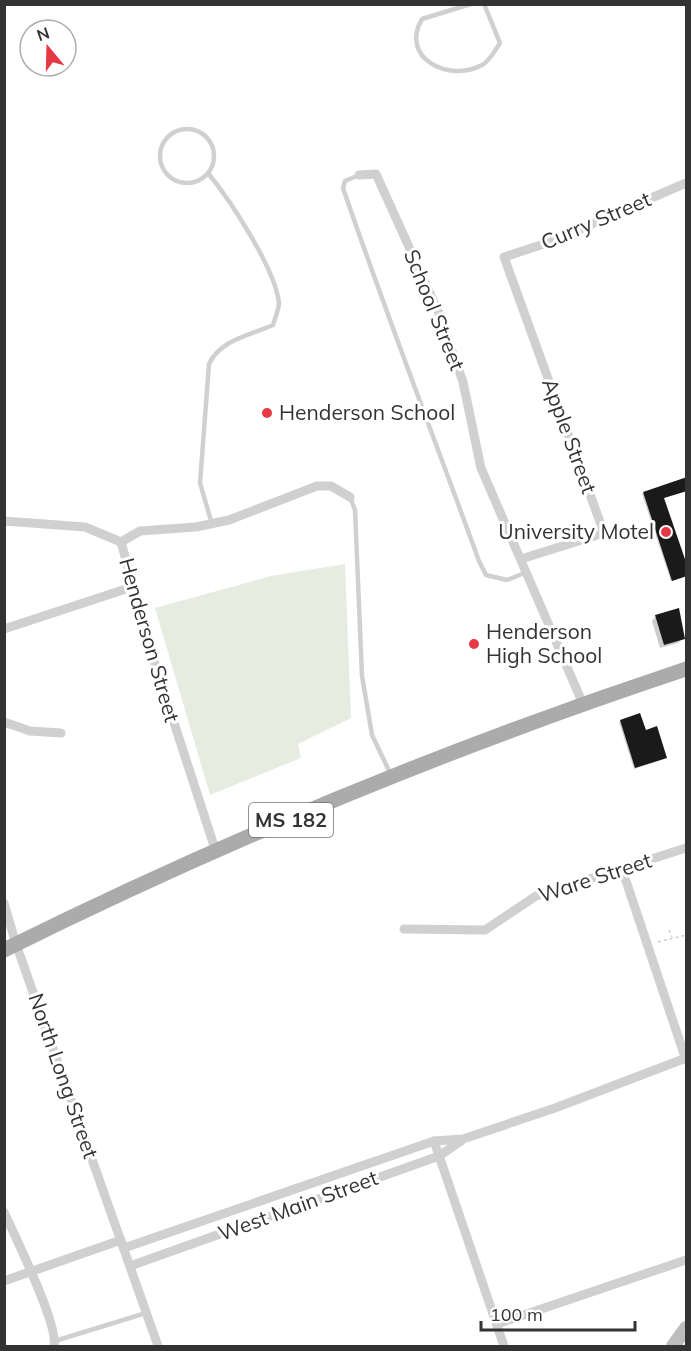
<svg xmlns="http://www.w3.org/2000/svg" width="691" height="1351" font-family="Mulish,sans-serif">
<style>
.green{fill:#e6ecdf}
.shadow{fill:#0003}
.building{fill:#1a1a1a}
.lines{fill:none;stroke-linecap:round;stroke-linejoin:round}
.path{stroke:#cdcdcd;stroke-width:1.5;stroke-dasharray:3 3;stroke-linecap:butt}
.lane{stroke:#d0d0d0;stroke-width:4.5}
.street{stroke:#d0d0d0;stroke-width:9}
.secondary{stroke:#bdbdbd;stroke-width:14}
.primary{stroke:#ababab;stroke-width:15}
.poi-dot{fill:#e63946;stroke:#fff;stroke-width:2}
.labels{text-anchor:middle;stroke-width:6;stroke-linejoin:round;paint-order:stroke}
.shield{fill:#fff;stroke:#707070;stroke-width:1.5}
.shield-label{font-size:20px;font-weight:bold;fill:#333}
.street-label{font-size:21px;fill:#333;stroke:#fff}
.poi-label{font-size:21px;fill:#333;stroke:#fff;text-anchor:start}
</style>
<rect width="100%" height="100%" fill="#fff"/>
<!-- green -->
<path class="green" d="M 345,564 L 351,718 L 298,744 L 301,758 L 210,795 L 155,608 L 271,576 Z"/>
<!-- shadow -->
<g class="shadow">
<path d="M 686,491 L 663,498 L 686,570 L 686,576 L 671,581 L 642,494 Z"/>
<path d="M 656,616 L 683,638 L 678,643 L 660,648 L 652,621 Z"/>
<path d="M 640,715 L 645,732 L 664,759 L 634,769 L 619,722 Z"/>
</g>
<!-- building -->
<g class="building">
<path d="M 687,477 L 687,491 L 664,498 L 687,565 L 687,576 L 672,581 L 643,492 Z"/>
<path d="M 679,608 L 685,639 L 664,645 L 655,615 Z"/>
<path d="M 640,713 L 646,730 L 657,726 L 667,758 L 635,768 L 620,720 Z"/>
</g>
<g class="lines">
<!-- path -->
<g class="path">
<path d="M 669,930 L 672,937"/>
<path d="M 658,942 L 686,935"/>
</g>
<!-- lane -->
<g class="lane">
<path d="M 471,4 L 422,19 C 399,58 449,83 482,65 C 490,61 495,50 500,43 L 484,4"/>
<circle cx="187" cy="156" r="27"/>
<path d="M 208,173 C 230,200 275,268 279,303 C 279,309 275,318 273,325 C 250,335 220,340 209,364 L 200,483 L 212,524"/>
<path d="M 359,175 L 345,181 L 343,188 C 386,314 434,437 479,561 L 486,575 L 507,580 L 527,572"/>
<path d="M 350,497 L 355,510 L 362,676 L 372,735 L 391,775"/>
<path d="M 55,1341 L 146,1313"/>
</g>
<!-- street -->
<g class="street">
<path d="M 359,175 L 376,174 L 438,311 L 463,382 L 481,468 L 583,704"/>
<path d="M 4,521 L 85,527 L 121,542 L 154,661 L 216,852"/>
<path d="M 121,542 L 140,531 L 196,527 L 229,520 L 317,486 L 331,486 L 350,497"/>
<path d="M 521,559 L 604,533 L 504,257 L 550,242 L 686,183"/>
<path d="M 4,629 L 132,587"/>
<path d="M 4,722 L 30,731 L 61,733"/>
<path d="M 622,869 L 686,1060"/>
<path d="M 4,903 L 16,944 L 158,1346"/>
<path d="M 404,929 L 485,930 L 536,896 L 686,848"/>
<path d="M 434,1141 L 504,1346"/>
<path d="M 4,1212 C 15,1236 59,1326 54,1346"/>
<path d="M 124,1248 L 434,1141 L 463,1139 L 555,1108 L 686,1058"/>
<path d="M 130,1266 L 439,1156 L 461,1141"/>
<path d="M 4,1281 L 121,1240"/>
<path d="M 497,1324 L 686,1260"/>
</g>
<!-- secondary -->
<path class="secondary" d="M 673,1346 L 686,1328"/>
<!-- primary -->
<path class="primary" d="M 4,950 C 224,841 454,746 686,669"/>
</g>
<!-- markers -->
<g class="poi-dot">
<circle cx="267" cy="413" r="6"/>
<circle cx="666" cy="532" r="6"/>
<circle cx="474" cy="644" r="6"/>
</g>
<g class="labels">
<!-- shield labels -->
<rect class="shield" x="249" y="803" width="84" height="34" rx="4.5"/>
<g class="shield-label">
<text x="291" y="827">MS 182</text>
</g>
<!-- street labels -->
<g class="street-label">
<text transform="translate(596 221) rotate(-23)" y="7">Curry Street</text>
<text transform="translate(434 310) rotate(68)" y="7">School Street</text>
<text transform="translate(569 436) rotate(70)" y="7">Apple Street</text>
<text transform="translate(149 640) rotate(74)" y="7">Henderson Street</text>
<text transform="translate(595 878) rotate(-18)" y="7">Ware Street</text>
<text transform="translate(63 1076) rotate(71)" y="7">North Long Street</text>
<text transform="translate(298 1206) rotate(-20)" y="7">West Main Street</text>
</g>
<!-- poi labels -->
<g class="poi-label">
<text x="279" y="420">Henderson School</text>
<text x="654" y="539" text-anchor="end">University Motel</text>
<text x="486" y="639">Henderson<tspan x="486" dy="24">High School</tspan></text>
</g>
</g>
<!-- border -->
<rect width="691" height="1351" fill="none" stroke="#333333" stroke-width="12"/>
<!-- north arrow -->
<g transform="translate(48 48) rotate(341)"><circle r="28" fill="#ffffff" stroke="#adadad" stroke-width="1.5"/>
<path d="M0-4.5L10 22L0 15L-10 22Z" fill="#e63946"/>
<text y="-9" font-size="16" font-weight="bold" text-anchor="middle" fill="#333333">N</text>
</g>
<!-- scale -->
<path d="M481 1321v9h154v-9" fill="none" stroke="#333333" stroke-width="3"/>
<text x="490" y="1321" font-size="18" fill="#333333" stroke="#ffffff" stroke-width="4.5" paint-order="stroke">100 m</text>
</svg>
